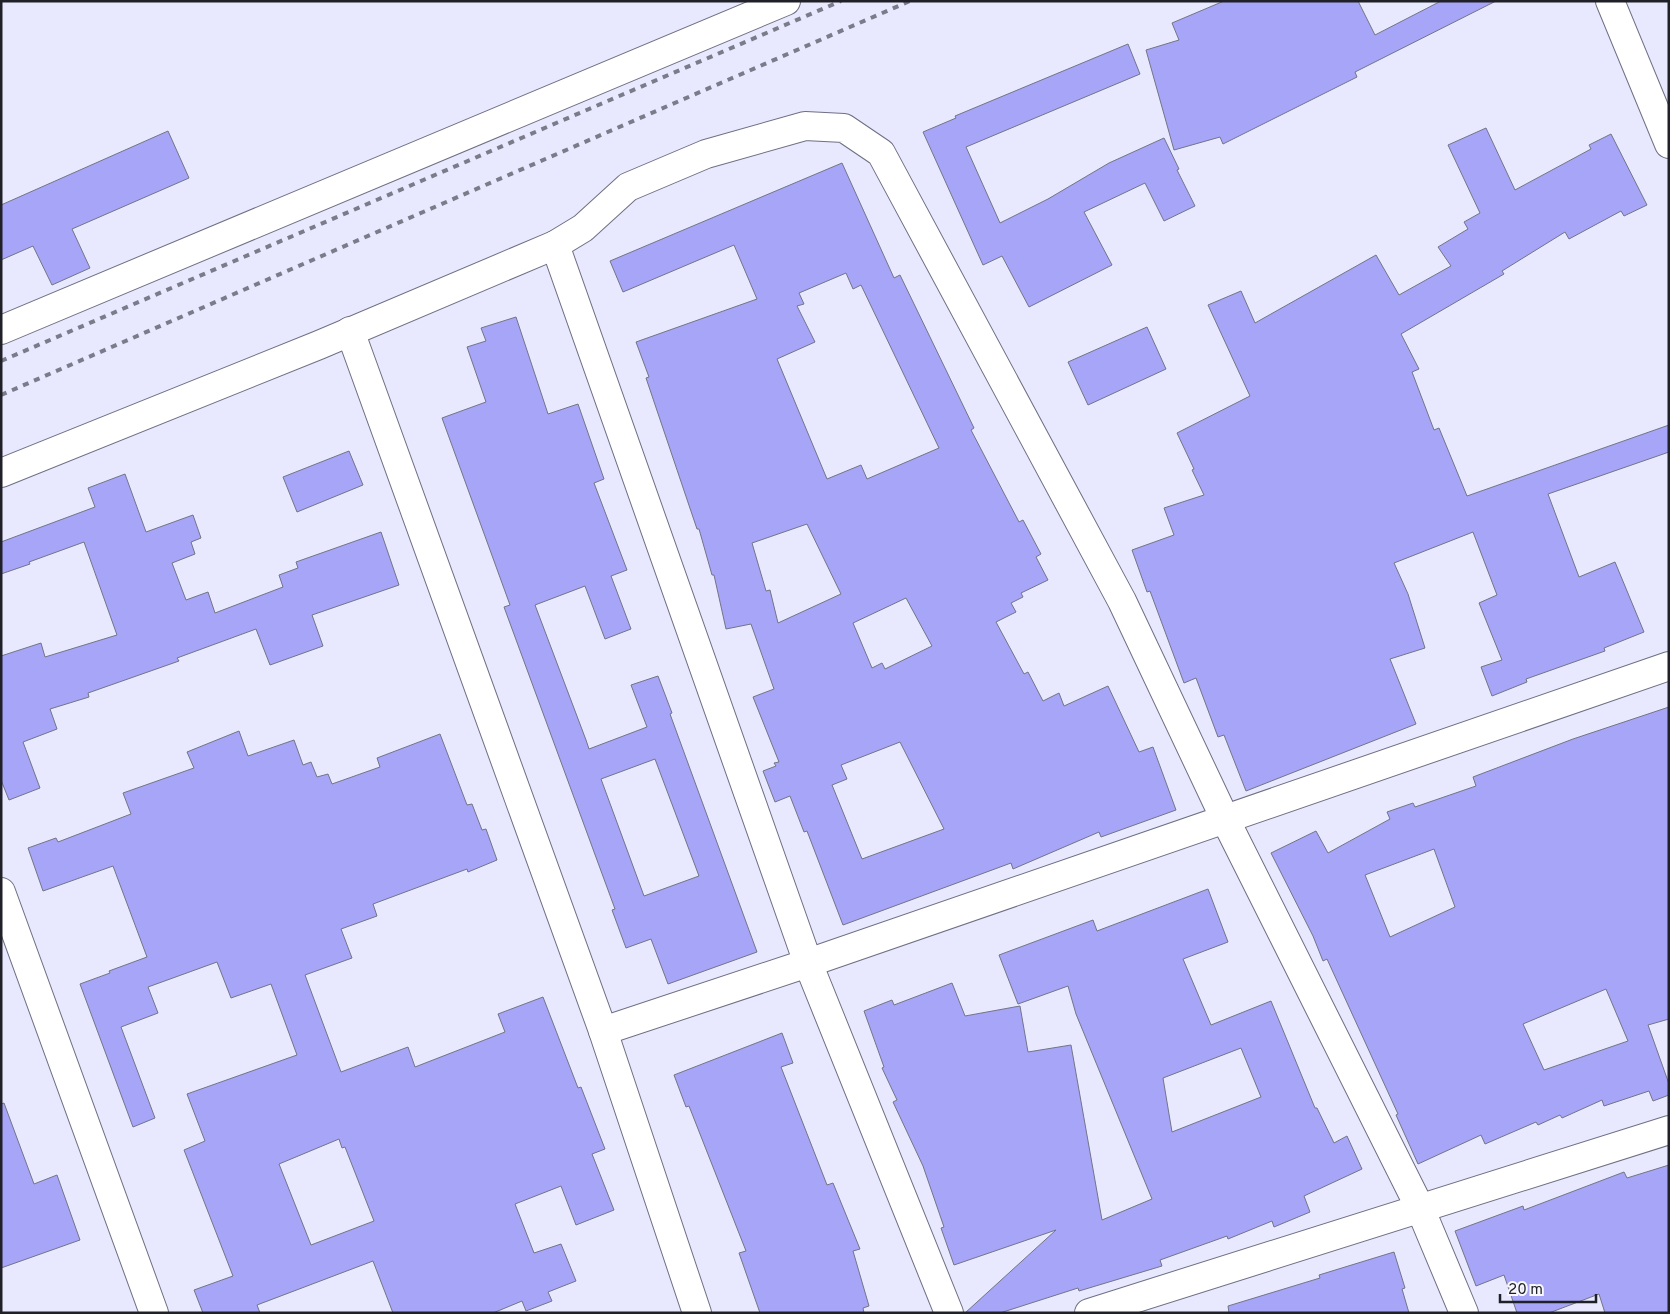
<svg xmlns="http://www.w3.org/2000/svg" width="1670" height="1314" font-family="Overpass,sans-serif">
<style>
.building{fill:#a6a5f7;stroke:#737487;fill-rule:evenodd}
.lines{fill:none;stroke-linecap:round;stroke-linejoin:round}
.street-casing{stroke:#6e6f82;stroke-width:30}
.secondary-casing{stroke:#6e6f82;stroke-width:30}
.street{stroke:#fff;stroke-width:28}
.secondary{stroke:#fff;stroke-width:28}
.rail{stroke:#7b7c8a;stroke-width:4;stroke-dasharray:6 6;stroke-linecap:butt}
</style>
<rect width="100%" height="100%" fill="#e8e9ff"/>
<!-- building -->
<g class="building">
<path d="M 1224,1 L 1358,1 L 1375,35 L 1441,1 L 1496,1 L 1355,72 L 1357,77 L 1223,144 L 1220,137 L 1174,150 L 1146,50 L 1179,40 L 1172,23 Z"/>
<path d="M 1128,44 L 1140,74 L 966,147 L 1000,223 L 1048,199 L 1109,163 L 1164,138 L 1179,169 L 1177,170 L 1195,206 L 1164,221 L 1145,183 L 1084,212 L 1112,265 L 1029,307 L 1002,256 L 983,265 L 923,132 L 956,118 L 955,116 Z"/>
<path d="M 1486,128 L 1515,190 L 1591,149 L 1589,145 L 1611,134 L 1647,205 L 1624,216 L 1621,211 L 1569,239 L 1565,232 L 1502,271 L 1504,274 L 1401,334 L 1419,369 L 1412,372 L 1434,430 L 1439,428 L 1467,496 L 1669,425 L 1669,452 L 1548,494 L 1579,577 L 1615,562 L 1644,632 L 1604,648 L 1605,651 L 1526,679 L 1527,682 L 1492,696 L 1481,667 L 1502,660 L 1479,603 L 1497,595 L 1473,532 L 1394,563 L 1408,594 L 1425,648 L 1390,659 L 1416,724 L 1246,791 L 1224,735 L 1218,737 L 1196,678 L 1184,683 L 1150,591 L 1147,592 L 1132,550 L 1174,535 L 1164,508 L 1204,495 L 1192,470 L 1194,469 L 1177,433 L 1250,396 L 1208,305 L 1241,291 L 1255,323 L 1376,255 L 1399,295 L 1451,266 L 1438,247 L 1468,229 L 1464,222 L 1480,213 L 1448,145 Z"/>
<path d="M 168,131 L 189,178 L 72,229 L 90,268 L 52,285 L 33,246 L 1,260 L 1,205 Z"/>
<path d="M 842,163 L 894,278 L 900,275 L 974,428 L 971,430 L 1019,522 L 1023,520 L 1041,554 L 1036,557 L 1048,580 L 1021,593 L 1023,597 L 1011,603 L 1016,612 L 996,622 L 1024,674 L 1028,672 L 1043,701 L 1059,693 L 1064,706 L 1108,686 L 1139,752 L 1153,747 L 1176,810 L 1101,837 L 1099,832 L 1013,869 L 1011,863 L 843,925 L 807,831 L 804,832 L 790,796 L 775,802 L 763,771 L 776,766 L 774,763 L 779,762 L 753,697 L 774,689 L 751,624 L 726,629 L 714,575 L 712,575 L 699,529 L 697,529 L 646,378 L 649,377 L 636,342 L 757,299 L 734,245 L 623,292 L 610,261 ZM 846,273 L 853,289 L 861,285 L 939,448 L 867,479 L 861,465 L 827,479 L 777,359 L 815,342 L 797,306 L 804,304 L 799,293 ZM 807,524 L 841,594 L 778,623 L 770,590 L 766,591 L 752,543 ZM 906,598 L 932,646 L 885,669 L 882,663 L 872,668 L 853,623 ZM 900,742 L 944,829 L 862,859 L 832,785 L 847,779 L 841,765 Z"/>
<path d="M 516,317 L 548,414 L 578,404 L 604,479 L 594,483 L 627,570 L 611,576 L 631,629 L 605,639 L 585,586 L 535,605 L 586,740 L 589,749 L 647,727 L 631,685 L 658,676 L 672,713 L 670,714 L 757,952 L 668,984 L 651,939 L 626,948 L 612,910 L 615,909 L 504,607 L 510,605 L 442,418 L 486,402 L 467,347 L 486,341 L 481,328 ZM 655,759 L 699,876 L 644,896 L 601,779 Z"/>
<path d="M 1147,327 L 1166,369 L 1088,405 L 1068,362 Z"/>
<path d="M 349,451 L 363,485 L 297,512 L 283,477 Z"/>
<path d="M 125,474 L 146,532 L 193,515 L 201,538 L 191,542 L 195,554 L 172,563 L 186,600 L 208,592 L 215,613 L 283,587 L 279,575 L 298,568 L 296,562 L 381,532 L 399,585 L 312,615 L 323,646 L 270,665 L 256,629 L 177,658 L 179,661 L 88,693 L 89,697 L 50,709 L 57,729 L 23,742 L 40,788 L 9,800 L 1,780 L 1,656 L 41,643 L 45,657 L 117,635 L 84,542 L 29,562 L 30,564 L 1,574 L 1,542 L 95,507 L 88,488 Z"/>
<path d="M 1669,707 L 1669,1019 L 1648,1025 L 1669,1084 L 1669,1095 L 1653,1101 L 1649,1091 L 1604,1106 L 1602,1100 L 1562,1118 L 1560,1115 L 1538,1125 L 1536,1122 L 1485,1144 L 1481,1135 L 1418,1164 L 1396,1115 L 1398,1114 L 1327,959 L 1323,961 L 1313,936 L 1271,853 L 1316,831 L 1328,853 L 1390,819 L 1387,812 L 1413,803 L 1415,807 L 1476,786 L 1473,777 L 1573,739 ZM 1434,849 L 1455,907 L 1390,937 L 1365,875 ZM 1606,989 L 1628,1041 L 1544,1070 L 1523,1024 Z"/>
<path d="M 239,731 L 248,756 L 294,740 L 303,765 L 311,762 L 317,777 L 328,774 L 332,784 L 380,767 L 377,758 L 440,734 L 467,805 L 472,804 L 482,830 L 486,829 L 497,860 L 468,872 L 467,869 L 373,904 L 377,916 L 341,929 L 352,958 L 305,975 L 341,1072 L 408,1047 L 415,1067 L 505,1032 L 498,1014 L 543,997 L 578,1088 L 581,1087 L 605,1149 L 592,1154 L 614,1210 L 576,1225 L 561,1186 L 515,1204 L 534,1253 L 561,1244 L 576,1281 L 548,1292 L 552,1301 L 526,1311 L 522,1301 L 493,1313 L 393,1313 L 373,1261 L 257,1305 L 260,1313 L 203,1313 L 194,1290 L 233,1276 L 184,1150 L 205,1141 L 187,1094 L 297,1055 L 271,984 L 231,998 L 217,962 L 148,987 L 158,1013 L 121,1027 L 155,1118 L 133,1127 L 80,984 L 110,973 L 109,971 L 147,957 L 113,866 L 43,891 L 28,848 L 56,838 L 58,842 L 131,814 L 123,793 L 194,768 L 187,752 ZM 339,1139 L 342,1148 L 345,1147 L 374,1221 L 311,1245 L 279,1164 Z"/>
<path d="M 1208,889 L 1228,942 L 1183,959 L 1211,1025 L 1271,1001 L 1315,1108 L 1317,1108 L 1334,1143 L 1347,1136 L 1362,1169 L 1304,1196 L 1310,1212 L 1274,1227 L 1272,1221 L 1228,1239 L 1227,1236 L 1160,1260 L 1162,1266 L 1079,1291 L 1078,1288 L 1000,1313 L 965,1313 L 1056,1230 L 954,1265 L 941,1228 L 944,1227 L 923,1166 L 893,1102 L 897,1100 L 882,1068 L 884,1067 L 864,1011 L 892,1000 L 894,1005 L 952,983 L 965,1016 L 1020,1006 L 1028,1052 L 1071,1045 L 1102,1220 L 1152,1199 L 1076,1014 L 1068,986 L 1018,1004 L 999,955 L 1093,920 L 1097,931 ZM 1241,1048 L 1261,1097 L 1172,1132 L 1163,1078 Z"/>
<path d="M 782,1033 L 793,1063 L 781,1067 L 827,1185 L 833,1183 L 860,1249 L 853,1251 L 869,1306 L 863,1308 L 864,1313 L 760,1313 L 739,1253 L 746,1251 L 689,1106 L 686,1107 L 674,1075 Z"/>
<path d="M 4,1103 L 34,1184 L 57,1175 L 80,1240 L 1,1268 L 1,1104 Z"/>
<path d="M 1669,1165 L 1669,1313 L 1605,1313 L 1599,1294 L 1549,1313 L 1517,1313 L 1504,1275 L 1476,1286 L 1455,1231 L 1523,1206 L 1524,1210 L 1624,1172 L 1627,1178 Z"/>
<path d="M 1394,1252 L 1405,1288 L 1402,1289 L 1409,1313 L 1229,1313 L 1228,1306 L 1320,1278 L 1319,1275 Z"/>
</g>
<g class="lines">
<!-- street casing -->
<g class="street-casing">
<g id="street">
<path d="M 1610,1 L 1669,144"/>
<path d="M 350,331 L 603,1031 L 697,1313"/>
<path d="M 1,473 L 319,345 L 555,245"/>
<path d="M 1,892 L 154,1313"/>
<path d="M 603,1031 L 808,963 L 1669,666"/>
<path d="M 949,1313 L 808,963 L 555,245 L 583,228 L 628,187 L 706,154 L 805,126 L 844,128 L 881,153 L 1122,601 L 1225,819 L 1420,1208 L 1464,1313"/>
<path d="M 1089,1313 L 1669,1130"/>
</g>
</g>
<!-- secondary casing -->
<g class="secondary-casing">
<path id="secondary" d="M 1,330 L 786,1"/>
</g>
<!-- street -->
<use href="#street" class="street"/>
<!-- secondary -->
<use href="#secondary" class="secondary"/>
<!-- rail -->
<g class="rail">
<path d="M 1,361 L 841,1"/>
<path d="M 1,395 L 910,1"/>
</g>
</g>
<!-- border -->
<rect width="1670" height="1314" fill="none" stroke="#202128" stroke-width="5"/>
<!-- scale -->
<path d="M1500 1294v8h96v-8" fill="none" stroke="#202128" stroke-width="2.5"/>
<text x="1508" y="1294" font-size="15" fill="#202128" stroke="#f8f8fc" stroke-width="4" paint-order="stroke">20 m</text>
</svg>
